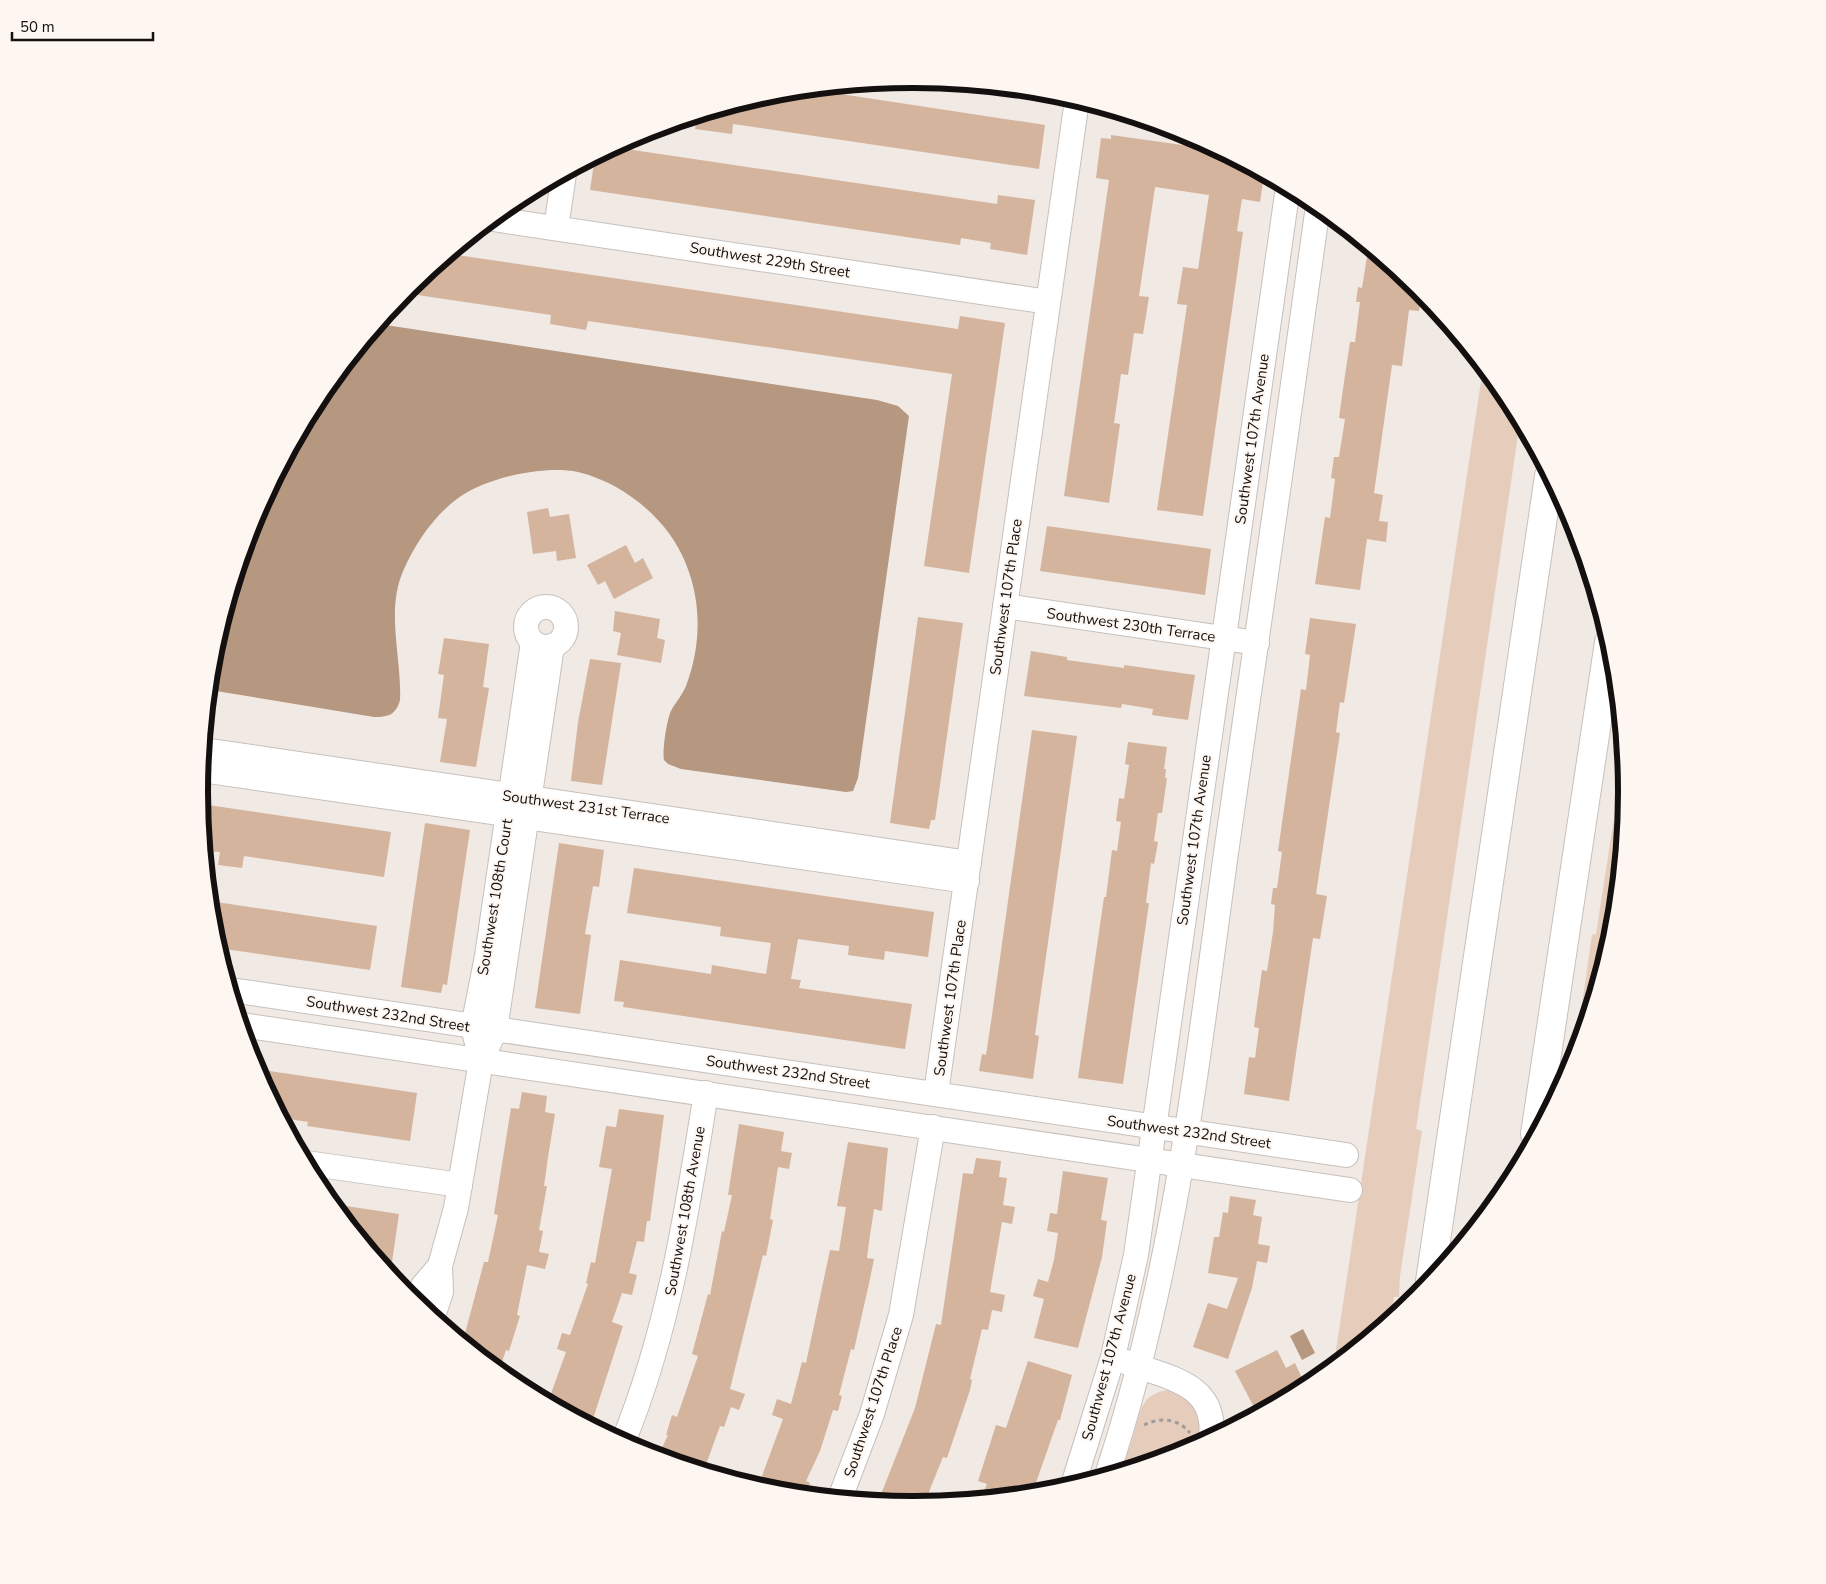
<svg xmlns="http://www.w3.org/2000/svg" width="1826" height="1584" font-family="'Nunito Sans',sans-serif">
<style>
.green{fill:#e5ccbb}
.water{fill:#b69780}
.building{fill:#d5b49d}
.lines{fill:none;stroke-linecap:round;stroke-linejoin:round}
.minor-casing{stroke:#c7c0bc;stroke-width:26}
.highway-casing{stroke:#c7c0bc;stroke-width:30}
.path{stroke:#a29c99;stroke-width:3;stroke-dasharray:4 4;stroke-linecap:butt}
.minor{stroke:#fff;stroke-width:24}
.highway{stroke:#fff;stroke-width:28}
.labels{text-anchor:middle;stroke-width:4;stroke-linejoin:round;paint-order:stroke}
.street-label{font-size:15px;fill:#13100f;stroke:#fdf6f1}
.rim{fill:none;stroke:#13100f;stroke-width:6}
</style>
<rect width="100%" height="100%" fill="#f0e9e4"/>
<!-- green -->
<g class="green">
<path d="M 1483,368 L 1506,396 L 1520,421 L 1416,1129 L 1422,1131 L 1400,1276 L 1399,1297 L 1394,1297 L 1391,1318 L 1380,1327 L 1376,1327 L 1375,1331 L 1334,1364 Z"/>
<path d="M 1623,761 L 1626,792 L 1612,931 L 1574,1060 L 1592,935 L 1596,934 Z"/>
<path d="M 1168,1390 C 1199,1395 1203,1417 1199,1444 L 1186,1451 L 1121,1471 C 1125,1458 1131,1446 1134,1433 C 1141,1410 1141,1394 1168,1390 Z"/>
</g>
<!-- water -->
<g class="water">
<path d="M 379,324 L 877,400 L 898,406 L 909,416 L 858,778 L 853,791 L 846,792 L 681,769 L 668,764 L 664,760 C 662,751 667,717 672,709 C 677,701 682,695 686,686 C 701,646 702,604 686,564 C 669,520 624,483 578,472 C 545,465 489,477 461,496 C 436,513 416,542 404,569 C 385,610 402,658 400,700 C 396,715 388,717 374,717 L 210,690 L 214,653 L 254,519 L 320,396 Z"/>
<path d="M 1303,1329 L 1315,1353 L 1302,1360 L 1290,1336 Z"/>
</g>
<!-- building -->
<g class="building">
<path d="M 808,89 L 1045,125 L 1039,169 L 733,124 L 732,134 L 695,129 L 697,116 L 774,92 Z"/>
<path d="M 1111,135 L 1218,150 L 1264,175 L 1260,202 L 1242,199 L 1237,231 L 1243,232 L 1203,516 L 1157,510 L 1187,305 L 1177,304 L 1183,267 L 1198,269 L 1209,195 L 1155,187 L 1139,296 L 1149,297 L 1143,334 L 1134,333 L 1128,375 L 1121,374 L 1114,423 L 1120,424 L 1109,503 L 1064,496 L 1109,180 L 1096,178 L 1101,138 L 1111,139 Z"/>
<path d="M 613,147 L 997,204 L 998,195 L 1035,200 L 1027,255 L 990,249 L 991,243 L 961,238 L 960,245 L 590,190 L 595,157 Z"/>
<path d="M 450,254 L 958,329 L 960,316 L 1005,323 L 969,573 L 924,566 L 952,374 L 588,321 L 586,330 L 550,324 L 551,315 L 404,293 Z"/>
<path d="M 1367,257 L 1383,260 L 1413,284 L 1412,291 L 1422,293 L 1419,311 L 1409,310 L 1402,366 L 1392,365 L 1374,493 L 1383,495 L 1379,521 L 1388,522 L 1386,542 L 1367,539 L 1360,590 L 1315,584 L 1325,517 L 1330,518 L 1335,479 L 1331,478 L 1334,457 L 1339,457 L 1345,419 L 1339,418 L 1344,382 L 1350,342 L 1355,342 L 1360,302 L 1356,302 L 1358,287 L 1362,288 Z"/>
<path d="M 548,508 L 550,517 L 569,514 L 576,558 L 557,561 L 556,551 L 533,554 L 527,512 Z"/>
<path d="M 1047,526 L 1211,549 L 1205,595 L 1040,571 Z"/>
<path d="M 626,545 L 635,563 L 643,558 L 653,578 L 614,599 L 605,581 L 598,585 L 587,565 Z"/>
<path d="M 615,611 L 660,619 L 657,638 L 665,640 L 661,663 L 617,655 L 621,633 L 613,631 Z"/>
<path d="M 918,617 L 963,623 L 935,820 L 931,820 L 929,829 L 890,823 Z"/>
<path d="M 1310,618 L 1356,624 L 1344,703 L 1340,702 L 1336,732 L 1340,733 L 1316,894 L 1327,896 L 1320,939 L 1313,938 L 1289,1101 L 1244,1094 L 1249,1057 L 1255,1058 L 1259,1028 L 1254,1027 L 1262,970 L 1267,971 L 1273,932 L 1275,905 L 1271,904 L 1273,888 L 1277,888 L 1282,852 L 1278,851 L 1301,689 L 1306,690 L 1310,655 L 1305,654 Z"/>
<path d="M 444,638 L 489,644 L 483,687 L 489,688 L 476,767 L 440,762 L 447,719 L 438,718 L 444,675 L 438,674 Z"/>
<path d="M 1031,651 L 1067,657 L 1067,660 L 1124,668 L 1124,665 L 1195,675 L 1188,720 L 1152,715 L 1153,709 L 1122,704 L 1121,708 L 1024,696 Z"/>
<path d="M 590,659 L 621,663 L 602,785 L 571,781 L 578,722 Z"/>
<path d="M 1032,730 L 1077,736 L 1035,1035 L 1039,1036 L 1033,1079 L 979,1071 L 982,1054 L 986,1055 L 991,1022 Z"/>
<path d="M 1128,742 L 1167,747 L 1164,769 L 1166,769 L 1165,778 L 1167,778 L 1162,813 L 1158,813 L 1154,841 L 1158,842 L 1154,864 L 1151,863 L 1146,903 L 1149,903 L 1123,1084 L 1078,1078 L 1104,897 L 1106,897 L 1112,850 L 1117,851 L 1121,822 L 1116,821 L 1119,798 L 1124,799 L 1129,765 L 1125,764 Z"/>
<path d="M 201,804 L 391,832 L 384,877 L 244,856 L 242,868 L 218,865 L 220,852 L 206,851 Z"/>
<path d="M 425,823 L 470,830 L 447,985 L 443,984 L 441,993 L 401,987 Z"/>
<path d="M 559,843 L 604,850 L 599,887 L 593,886 L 585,934 L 591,935 L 580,1014 L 535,1008 Z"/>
<path d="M 634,868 L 934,912 L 928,957 L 885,951 L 884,960 L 848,955 L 849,946 L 798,939 L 791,979 L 801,980 L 799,988 L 912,1004 L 905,1049 L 623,1007 L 624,1002 L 614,1001 L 620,960 L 711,974 L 712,965 L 766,974 L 771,943 L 720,936 L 721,927 L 627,913 Z"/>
<path d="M 210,901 L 377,926 L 370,970 L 218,948 L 213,931 Z"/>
<path d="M 256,1069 L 417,1093 L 410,1141 L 307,1126 L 308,1122 L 283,1118 Z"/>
<path d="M 522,1092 L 547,1096 L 545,1112 L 555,1114 L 548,1157 L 544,1186 L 547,1186 L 539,1230 L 543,1231 L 539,1252 L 549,1254 L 545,1269 L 527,1265 L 517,1315 L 520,1316 L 509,1351 L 506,1350 L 499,1371 L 463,1341 L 484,1262 L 488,1262 L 498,1215 L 494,1214 L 511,1108 L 519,1109 Z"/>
<path d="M 619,1109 L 664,1115 L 650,1221 L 647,1221 L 644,1242 L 637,1241 L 629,1273 L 637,1275 L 632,1295 L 622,1293 L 612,1322 L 623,1326 L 591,1425 L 548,1402 L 566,1352 L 557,1349 L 562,1333 L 570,1335 L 588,1284 L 586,1283 L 591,1262 L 595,1263 L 612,1169 L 599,1167 L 606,1126 L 616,1127 Z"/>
<path d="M 739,1124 L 784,1132 L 781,1151 L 792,1153 L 789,1169 L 778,1167 L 770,1219 L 773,1220 L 766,1256 L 763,1255 L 730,1389 L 745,1394 L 739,1410 L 731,1407 L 724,1427 L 720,1426 L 704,1470 L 658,1456 L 668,1435 L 666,1435 L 672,1415 L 677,1417 L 698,1356 L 692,1354 L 708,1294 L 710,1295 L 722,1231 L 724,1232 L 732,1195 L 728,1195 Z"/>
<path d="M 848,1142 L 888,1148 L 882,1211 L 874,1209 L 869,1242 L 867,1258 L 874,1259 L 870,1279 L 854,1350 L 851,1349 L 839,1395 L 842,1396 L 838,1411 L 833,1410 L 820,1451 L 806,1481 L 810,1483 L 805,1495 L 774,1491 L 758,1487 L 783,1419 L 772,1415 L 777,1399 L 791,1404 L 802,1362 L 806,1363 L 830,1250 L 839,1251 L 846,1207 L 837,1206 Z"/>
<path d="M 976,1158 L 1001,1161 L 999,1177 L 1007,1178 L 1003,1205 L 1015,1207 L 1012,1224 L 1002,1222 L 990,1292 L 1005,1295 L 1002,1312 L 992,1310 L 988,1330 L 982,1329 L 970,1379 L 972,1380 L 970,1390 L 947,1458 L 943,1457 L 924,1504 L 878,1502 L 915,1408 L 936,1324 L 941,1325 L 963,1173 L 973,1174 Z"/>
<path d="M 1063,1171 L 1108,1178 L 1101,1220 L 1107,1221 L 1102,1257 L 1078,1348 L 1034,1338 L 1044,1299 L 1033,1296 L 1038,1279 L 1048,1282 L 1054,1260 L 1058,1233 L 1047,1231 L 1050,1213 L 1057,1214 Z"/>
<path d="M 1230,1196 L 1256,1200 L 1253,1215 L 1262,1217 L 1258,1244 L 1270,1246 L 1267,1263 L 1257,1261 L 1252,1288 L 1228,1359 L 1193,1347 L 1208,1303 L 1227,1309 L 1238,1278 L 1208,1273 L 1214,1237 L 1219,1237 L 1223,1212 L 1228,1213 Z"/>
<path d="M 333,1204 L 399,1214 L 392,1262 L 379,1260 Z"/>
<path d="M 1277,1350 L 1286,1368 L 1295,1363 L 1306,1387 L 1257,1413 L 1235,1371 Z"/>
<path d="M 1028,1361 L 1072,1375 L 1060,1420 L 1058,1420 L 1032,1494 L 981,1498 L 987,1484 L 978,1481 L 996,1425 L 1006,1428 Z"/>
</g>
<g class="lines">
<!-- minor casing -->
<g class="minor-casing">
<g id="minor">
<path d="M 493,219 L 1048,302"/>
<path d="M 556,228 L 564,174"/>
<path d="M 1005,606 L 1257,643"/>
<circle cx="546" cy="627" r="20"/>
<path d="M 204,750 L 969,863"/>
<path d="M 202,770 L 967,881"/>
<path d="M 231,990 L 1346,1155"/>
<path d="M 242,1025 L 1350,1190"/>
<path d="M 477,1043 L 473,1027 L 487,956 L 533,642"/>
<path d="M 936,1093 L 1077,100"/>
<path d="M 306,1163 L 460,1185"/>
<path d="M 415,1301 L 423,1286 L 440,1266"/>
<path d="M 433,1316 L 441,1292 L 440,1266 L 456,1208 L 481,1061 L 495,1030 L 552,646"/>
<path d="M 1126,1362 C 1166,1378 1218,1382 1211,1438"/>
<path d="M 623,1442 C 669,1330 687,1212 706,1093"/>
<path d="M 1107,1475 C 1174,1273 1197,1063 1226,853 C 1256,637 1289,422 1318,206"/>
<path d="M 1073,1485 L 1113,1357 L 1136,1255 L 1288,187"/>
<path d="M 840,1498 L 872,1414 L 901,1315 L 933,1127"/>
</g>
</g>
<!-- highway casing -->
<g class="highway-casing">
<g id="highway">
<path d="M 1535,1134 L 1609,642"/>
<path d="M 1430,1281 L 1549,476"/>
</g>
</g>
<!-- path -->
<path class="path" d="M 1144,1425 C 1160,1417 1178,1418 1190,1433"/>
<!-- minor -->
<use href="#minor" class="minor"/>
<!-- highway -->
<use href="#highway" class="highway"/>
</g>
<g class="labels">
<!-- street labels -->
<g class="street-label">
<text transform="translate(770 260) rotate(9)" y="5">Southwest 229th Street</text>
<text transform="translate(1252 439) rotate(-82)" y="5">Southwest 107th Avenue</text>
<text transform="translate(1006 597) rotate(-82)" y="5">Southwest 107th Place</text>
<text transform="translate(1131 625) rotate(8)" y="5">Southwest 230th Terrace</text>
<text transform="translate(586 807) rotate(8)" y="5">Southwest 231st Terrace</text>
<text transform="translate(1194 840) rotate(-82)" y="5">Southwest 107th Avenue</text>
<text transform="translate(495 897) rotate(-81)" y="5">Southwest 108th Court</text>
<text transform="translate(950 998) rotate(-82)" y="5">Southwest 107th Place</text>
<text transform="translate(388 1014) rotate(9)" y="5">Southwest 232nd Street</text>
<text transform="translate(788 1072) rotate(8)" y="5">Southwest 232nd Street</text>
<text transform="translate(1189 1132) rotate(8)" y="5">Southwest 232nd Street</text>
<text transform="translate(685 1211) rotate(-80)" y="5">Southwest 108th Avenue</text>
<text transform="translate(1109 1357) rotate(-75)" y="5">Southwest 107th Avenue</text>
<text transform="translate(873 1402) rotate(-72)" y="5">Southwest 107th Place</text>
</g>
</g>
<!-- crop -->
<path d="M0 0H1826V1584H0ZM912 88H914A704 704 0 0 1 1618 792V792A704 704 0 0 1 914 1496H912A704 704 0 0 1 208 792V792A704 704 0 0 1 912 88Z" fill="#fdf6f1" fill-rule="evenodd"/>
<path class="rim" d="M912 88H914A704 704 0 0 1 1618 792V792A704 704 0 0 1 914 1496H912A704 704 0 0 1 208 792V792A704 704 0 0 1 912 88Z"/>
<!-- scale -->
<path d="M12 32v8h141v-8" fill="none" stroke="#13100f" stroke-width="2.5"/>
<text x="20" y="32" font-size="15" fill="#13100f" stroke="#fdf6f1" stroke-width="4" paint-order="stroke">50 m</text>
</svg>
